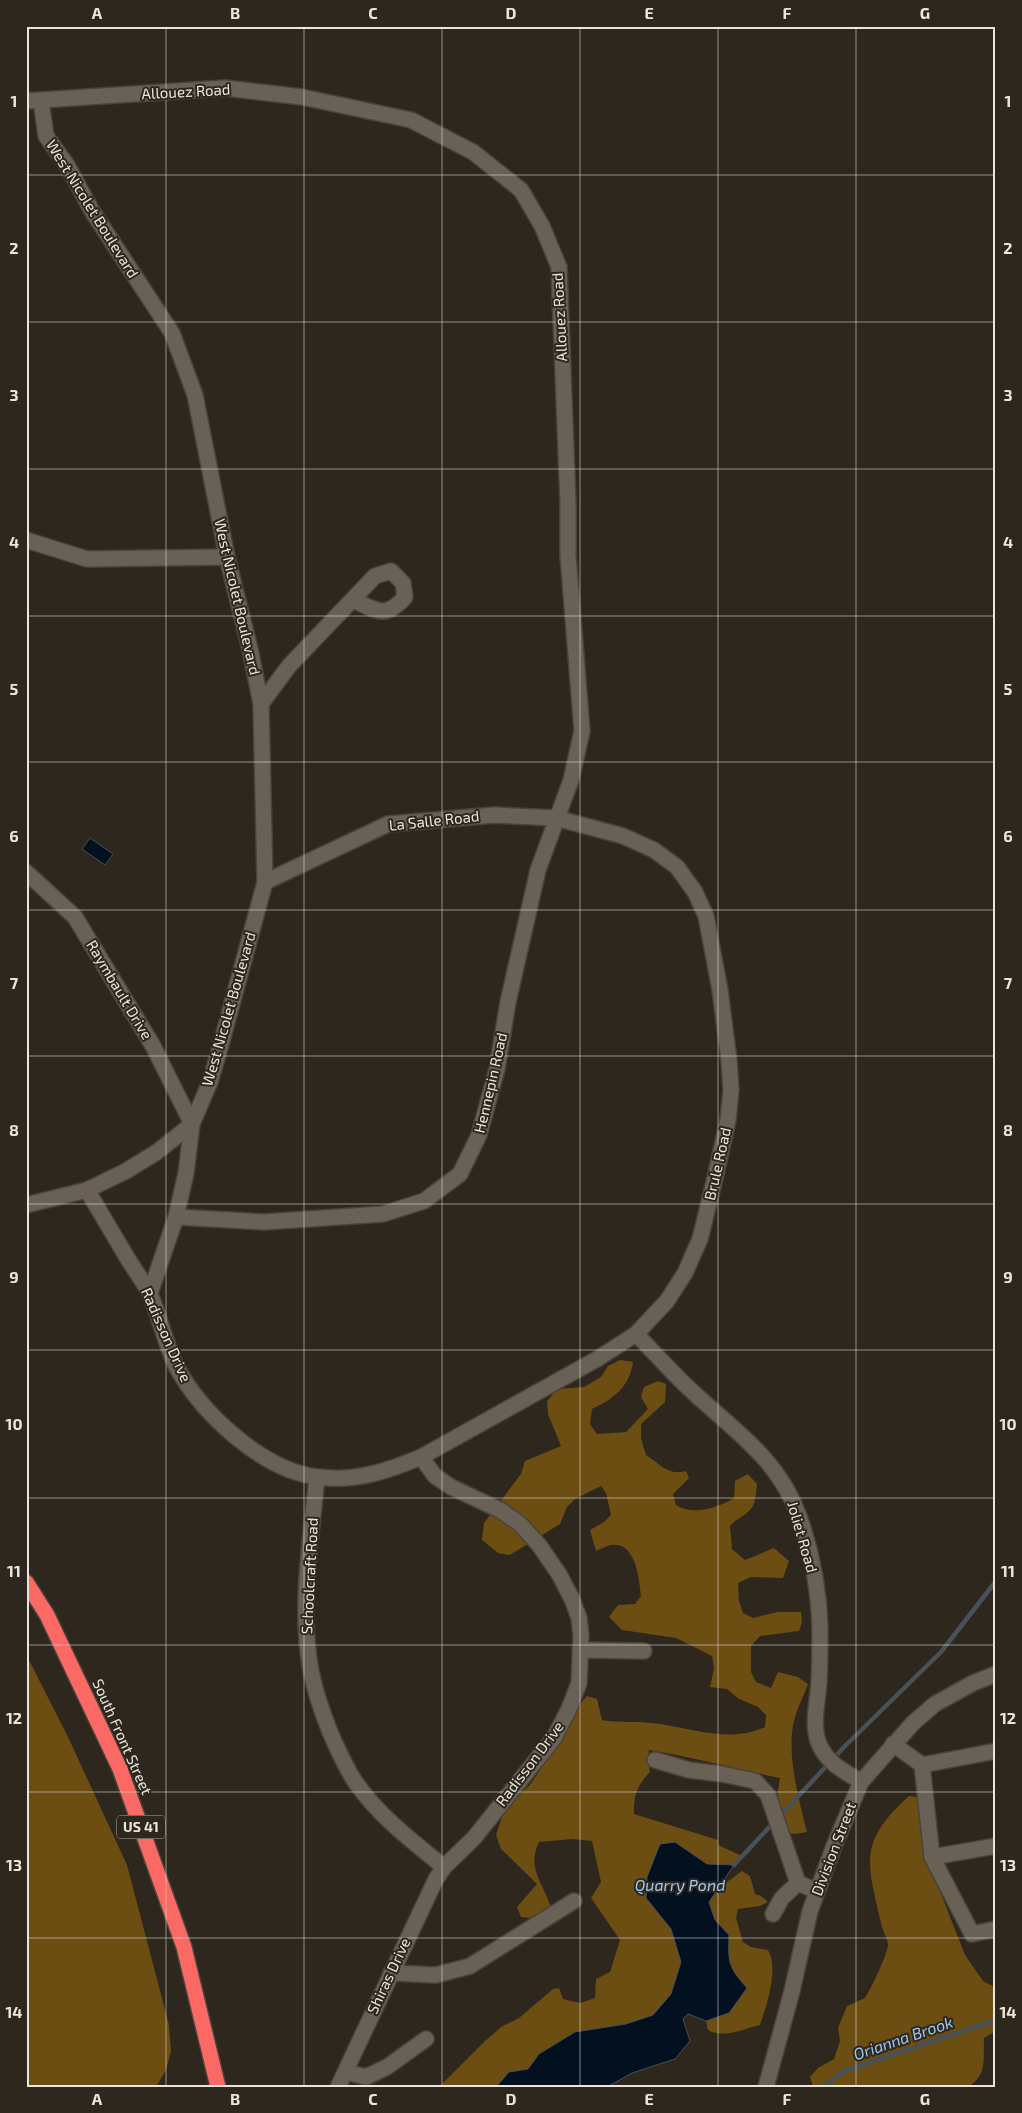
<svg xmlns="http://www.w3.org/2000/svg" width="1022" height="2113" font-family="'Exo 2',sans-serif">
<style>
.forest{fill:#6c4d12}
.water{fill:#021020;stroke:#485059}
.lines{fill:none;stroke-linecap:round;stroke-linejoin:round}
.stream{stroke:#485059;stroke-width:4.5}
.minor-casing{stroke:#49433b;stroke-width:18}
.highway-casing{stroke:#49433b;stroke-width:18}
.minor{stroke:#696156;stroke-width:15}
.highway{stroke:#fa6963;stroke-width:15}
.grid{fill:none;stroke:#eae6df;stroke-width:1;stroke-opacity:0.55}
.labels{text-anchor:middle;stroke-width:4;stroke-linejoin:round;paint-order:stroke}
.shield{fill:#2e271d;stroke:#b2ada5;stroke-width:1}
.shield-label{font-size:14px;font-weight:bold;fill:#eae6df}
.street-label{font-size:15px;fill:#eae6df;stroke:#2e271d}
.water-label{font-size:16px;font-style:italic;fill:#9cc8f6;stroke:#2e271d}
.neatline{fill:none;stroke:#eae6df;stroke-width:2}
.grid-label{font-size:16px;text-anchor:middle;font-weight:bold;fill:#eae6df}
</style>
<rect width="100%" height="100%" fill="#2e271d"/>
<!-- forest -->
<g class="forest">
<path d="M 620,1360 L 633,1362 C 630,1386 614,1399 592,1409 L 590,1424 L 597,1434 L 626,1432 L 648,1409 L 641,1397 L 644,1387 L 658,1381 L 666,1384 L 665,1402 L 641,1424 L 641,1438 L 646,1455 C 661,1464 667,1476 686,1471 L 689,1478 L 673,1494 L 676,1505 C 694,1516 717,1508 734,1498 L 735,1481 L 748,1474 L 757,1484 C 756,1492 756,1505 749,1511 C 743,1517 736,1519 730,1526 L 732,1549 L 745,1560 L 774,1548 L 789,1561 L 783,1578 L 751,1577 L 738,1583 L 739,1601 L 743,1613 L 753,1618 L 778,1612 L 801,1612 L 802,1622 L 799,1631 L 760,1636 L 751,1646 L 751,1672 L 756,1682 L 771,1688 L 778,1672 L 798,1677 L 808,1684 C 804,1696 797,1708 794,1721 C 786,1753 799,1800 807,1832 L 795,1834 L 786,1833 L 777,1797 L 780,1778 C 736,1769 693,1757 649,1750 L 648,1760 L 650,1772 C 638,1784 633,1796 634,1814 L 718,1840 L 718,1845 L 740,1855 L 734,1865 L 706,1864 L 675,1842 L 646,1898 L 671,1929 L 681,1962 L 671,1994 L 653,2015 L 626,2024 L 575,2032 L 539,2054 L 528,2069 L 509,2073 L 496,2087 L 439,2087 L 484,2042 L 501,2027 L 519,2018 L 553,1989 L 559,1988 L 563,1999 L 580,2003 L 595,1998 L 596,1979 L 610,1972 L 620,1940 L 591,1898 L 601,1882 L 592,1841 L 572,1839 L 539,1842 C 526,1869 544,1883 551,1908 L 533,1918 L 521,1917 L 517,1907 L 537,1884 L 501,1849 L 496,1835 L 502,1817 L 513,1799 L 530,1785 L 570,1725 L 579,1705 L 587,1696 L 597,1699 L 602,1720 C 618,1723 635,1721 652,1723 C 690,1727 727,1744 765,1727 L 766,1715 L 758,1707 L 739,1699 L 727,1689 L 710,1687 L 714,1668 L 712,1656 L 676,1638 L 622,1630 L 609,1617 L 618,1605 L 635,1604 L 641,1596 C 639,1579 636,1541 611,1545 C 606,1546 601,1549 596,1551 L 590,1530 L 604,1522 L 611,1515 L 606,1493 L 601,1486 L 575,1499 L 567,1507 L 560,1524 L 510,1555 L 498,1553 L 482,1540 L 484,1523 L 521,1474 L 525,1461 L 561,1446 L 548,1414 L 547,1401 L 557,1389 L 584,1387 L 601,1377 L 608,1366 Z"/>
<path d="M 26,1661 L 30,1662 L 68,1737 L 127,1865 L 169,2025 L 171,2051 L 166,2070 L 156,2087 L 26,2087 Z"/>
<path d="M 909,1796 L 917,1797 L 923,1805 L 923,1848 L 965,1955 L 983,1981 L 996,1988 L 996,2031 L 984,2038 C 983,2059 988,2076 967,2087 L 813,2087 L 810,2077 L 818,2068 L 834,2059 L 840,2041 L 838,2028 L 847,2006 L 865,1998 C 871,1989 887,1955 888,1945 C 888,1939 882,1930 881,1923 C 867,1862 858,1842 909,1796 Z"/>
<path d="M 742,1871 L 750,1876 L 755,1894 L 761,1896 L 768,1902 L 760,1906 L 738,1909 L 736,1918 L 743,1942 L 751,1947 L 768,1950 C 779,1968 767,2005 760,2025 C 743,2029 723,2039 708,2030 L 706,2021 L 729,2013 L 747,1988 C 728,1967 728,1962 729,1935 L 715,1920 L 709,1902 L 720,1887 Z"/>
</g>
<!-- water -->
<g class="water">
<path d="M 90,838 L 113,854 L 105,865 L 82,849 Z"/>
<path d="M 675,1842 L 707,1864 L 734,1865 L 709,1902 L 715,1920 L 729,1935 C 728,1962 728,1967 747,1988 L 729,2013 L 706,2021 L 688,2014 L 683,2019 L 690,2041 L 675,2059 L 632,2073 L 607,2087 L 496,2087 L 509,2072 L 528,2069 L 539,2054 L 575,2032 L 626,2024 L 653,2015 L 671,1994 L 681,1962 L 671,1929 L 646,1898 L 647,1877 L 660,1844 Z"/>
</g>
<g class="lines">
<!-- stream -->
<g class="stream">
<path d="M 779,1817 L 844,1747 L 941,1652 L 996,1581"/>
<path d="M 734,1865 L 773,1823"/>
<path d="M 823,2087 L 844,2071 L 996,2020"/>
</g>
<!-- minor casing -->
<g class="minor-casing">
<g id="minor">
<path d="M 26,101 L 225,88 L 302,97 L 411,120 L 473,152 L 521,190 L 542,226 L 559,267 L 568,504 L 568,555 L 582,731 L 571,780 L 538,870 L 508,1002 L 497,1069 L 479,1135 L 460,1174 L 424,1201 L 383,1214 L 264,1222 L 176,1217"/>
<path d="M 26,540 L 87,559 L 227,557"/>
<path d="M 261,704 L 289,666 L 375,576 L 391,571 L 403,583 L 405,597 C 386,619 377,611 353,600"/>
<path d="M 26,872 L 75,917 L 153,1046 L 192,1124 L 186,1173 L 176,1217 L 150,1293"/>
<path d="M 265,882 L 388,824 L 495,815 L 556,818 L 623,836 L 654,850 L 677,867 L 695,892 L 706,916 L 720,990 L 729,1060 L 731,1090 L 728,1120 L 715,1178 L 700,1239 L 685,1273 L 667,1301 L 636,1334 L 597,1359 L 421,1457"/>
<path d="M 87,1190 C 101,1213 114,1236 128,1259 C 135,1271 144,1282 150,1294 C 160,1317 165,1343 176,1366 C 201,1413 263,1471 318,1477 C 355,1482 388,1471 421,1457 L 435,1476 L 451,1487 L 500,1510 L 520,1524 L 539,1545 L 559,1574 L 572,1599 L 579,1618 L 581,1635 L 579,1683 L 569,1709 L 554,1738 L 474,1838 L 444,1867 L 436,1879 L 338,2087"/>
<path d="M 26,1205 L 87,1190 L 126,1171 L 157,1152 L 192,1124 L 210,1082 L 220,1048 L 265,882 L 261,704 L 250,649 L 227,557 L 195,395 L 172,333 L 92,211 L 67,165 L 46,136 L 41,101"/>
<path d="M 636,1334 C 655,1353 674,1375 694,1393 C 737,1433 778,1459 799,1516 C 811,1550 819,1591 820,1628 C 820,1645 820,1663 819,1681 C 818,1703 810,1728 821,1748 C 830,1765 846,1772 861,1782"/>
<path d="M 317,1477 C 311,1539 299,1609 311,1671 C 315,1692 322,1712 330,1732 C 338,1750 345,1767 356,1783 C 379,1816 413,1842 444,1867"/>
<path d="M 580,1650 L 644,1651"/>
<path d="M 893,1744 L 922,1765 L 932,1857 L 972,1934 L 996,1929"/>
<path d="M 655,1760 L 689,1770 L 722,1774 L 755,1781 L 768,1795 L 798,1883 L 817,1891"/>
<path d="M 922,1765 L 996,1751"/>
<path d="M 932,1857 L 996,1846"/>
<path d="M 773,1914 L 782,1898 L 798,1883"/>
<path d="M 391,1973 L 436,1975 L 470,1966 L 574,1901"/>
<path d="M 346,2072 L 366,2077 L 387,2067 L 426,2039"/>
<path d="M 766,2087 L 792,1991 L 810,1911 L 834,1846 L 861,1782 L 913,1723 L 935,1704 L 973,1683 L 996,1674"/>
</g>
</g>
<!-- highway casing -->
<g class="highway-casing">
<path id="highway" d="M 26,1582 L 47,1615 L 120,1769 L 184,1947 L 218,2087"/>
</g>
<!-- minor -->
<use href="#minor" class="minor"/>
<!-- highway -->
<use href="#highway" class="highway"/>
</g>
<!-- grid -->
<path class="grid" d="M 166,26 L 166,2087M 304,26 L 304,2087M 442,26 L 442,2087M 580,26 L 580,2087M 718,26 L 718,2087M 856,26 L 856,2087M 26,175 L 996,175M 26,322 L 996,322M 26,469 L 996,469M 26,616 L 996,616M 26,762 L 996,762M 26,910 L 996,910M 26,1056 L 996,1056M 26,1204 L 996,1204M 26,1350 L 996,1350M 26,1498 L 996,1498M 26,1645 L 996,1645M 26,1792 L 996,1792M 26,1938 L 996,1938"/>
<g class="labels">
<!-- shield labels -->
<rect class="shield" x="117" y="1815.5" width="48" height="23" rx="4"/>
<g class="shield-label">
<text x="141" y="1832">US 41</text>
</g>
<!-- street labels -->
<g class="street-label">
<text transform="translate(186 92) rotate(-3)" y="5">Allouez Road</text>
<text transform="translate(92 209) rotate(58)" y="5">West Nicolet Boulevard</text>
<text transform="translate(560 317) rotate(-93)" y="5">Allouez Road</text>
<text transform="translate(237 597) rotate(77)" y="5">West Nicolet Boulevard</text>
<text transform="translate(434 821) rotate(-6)" y="5">La Salle Road</text>
<text transform="translate(119 990) rotate(59)" y="5">Raymbault Drive</text>
<text transform="translate(229 1009) rotate(-74)" y="5">West Nicolet Boulevard</text>
<text transform="translate(491 1083) rotate(-77)" y="5">Hennepin Road</text>
<text transform="translate(718 1164) rotate(-77)" y="5">Brule Road</text>
<text transform="translate(166 1335) rotate(66)" y="5">Radisson Drive</text>
<text transform="translate(802 1537) rotate(74)" y="5">Joliet Road</text>
<text transform="translate(310 1576) rotate(-87)" y="5">Schoolcraft Road</text>
<text transform="translate(122 1737) rotate(66)" y="5">South Front Street</text>
<text transform="translate(530 1764) rotate(-53)" y="5">Radisson Drive</text>
<text transform="translate(834 1849) rotate(-69)" y="5">Division Street</text>
<text transform="translate(389 1976) rotate(-65)" y="5">Shiras Drive</text>
</g>
<!-- water labels -->
<g class="water-label">
<text x="680" y="1891">Quarry Pond</text>
<text transform="translate(903 2038) rotate(-19)" y="6">Orianna Brook</text>
</g>
</g>
<!-- border -->
<rect width="1022" height="2113" fill="none" stroke="#2e271d" stroke-width="55"/>
<rect x="28" y="28" width="966" height="2058" class="neatline"/>
<g class="grid-label">
<text x="97" y="19">A</text>
<text x="235" y="19">B</text>
<text x="373" y="19">C</text>
<text x="511" y="19">D</text>
<text x="649" y="19">E</text>
<text x="787" y="19">F</text>
<text x="925" y="19">G</text>
<text x="14" y="107">1</text>
<text x="1008" y="107">1</text>
<text x="14" y="254">2</text>
<text x="1008" y="254">2</text>
<text x="14" y="401">3</text>
<text x="1008" y="401">3</text>
<text x="14" y="548">4</text>
<text x="1008" y="548">4</text>
<text x="14" y="695">5</text>
<text x="1008" y="695">5</text>
<text x="14" y="842">6</text>
<text x="1008" y="842">6</text>
<text x="14" y="989">7</text>
<text x="1008" y="989">7</text>
<text x="14" y="1136">8</text>
<text x="1008" y="1136">8</text>
<text x="14" y="1283">9</text>
<text x="1008" y="1283">9</text>
<text x="14" y="1430">10</text>
<text x="1008" y="1430">10</text>
<text x="14" y="1577">11</text>
<text x="1008" y="1577">11</text>
<text x="14" y="1724">12</text>
<text x="1008" y="1724">12</text>
<text x="14" y="1871">13</text>
<text x="1008" y="1871">13</text>
<text x="14" y="2018">14</text>
<text x="1008" y="2018">14</text>
<text x="97" y="2105">A</text>
<text x="235" y="2105">B</text>
<text x="373" y="2105">C</text>
<text x="511" y="2105">D</text>
<text x="649" y="2105">E</text>
<text x="787" y="2105">F</text>
<text x="925" y="2105">G</text>
</g>
</svg>
